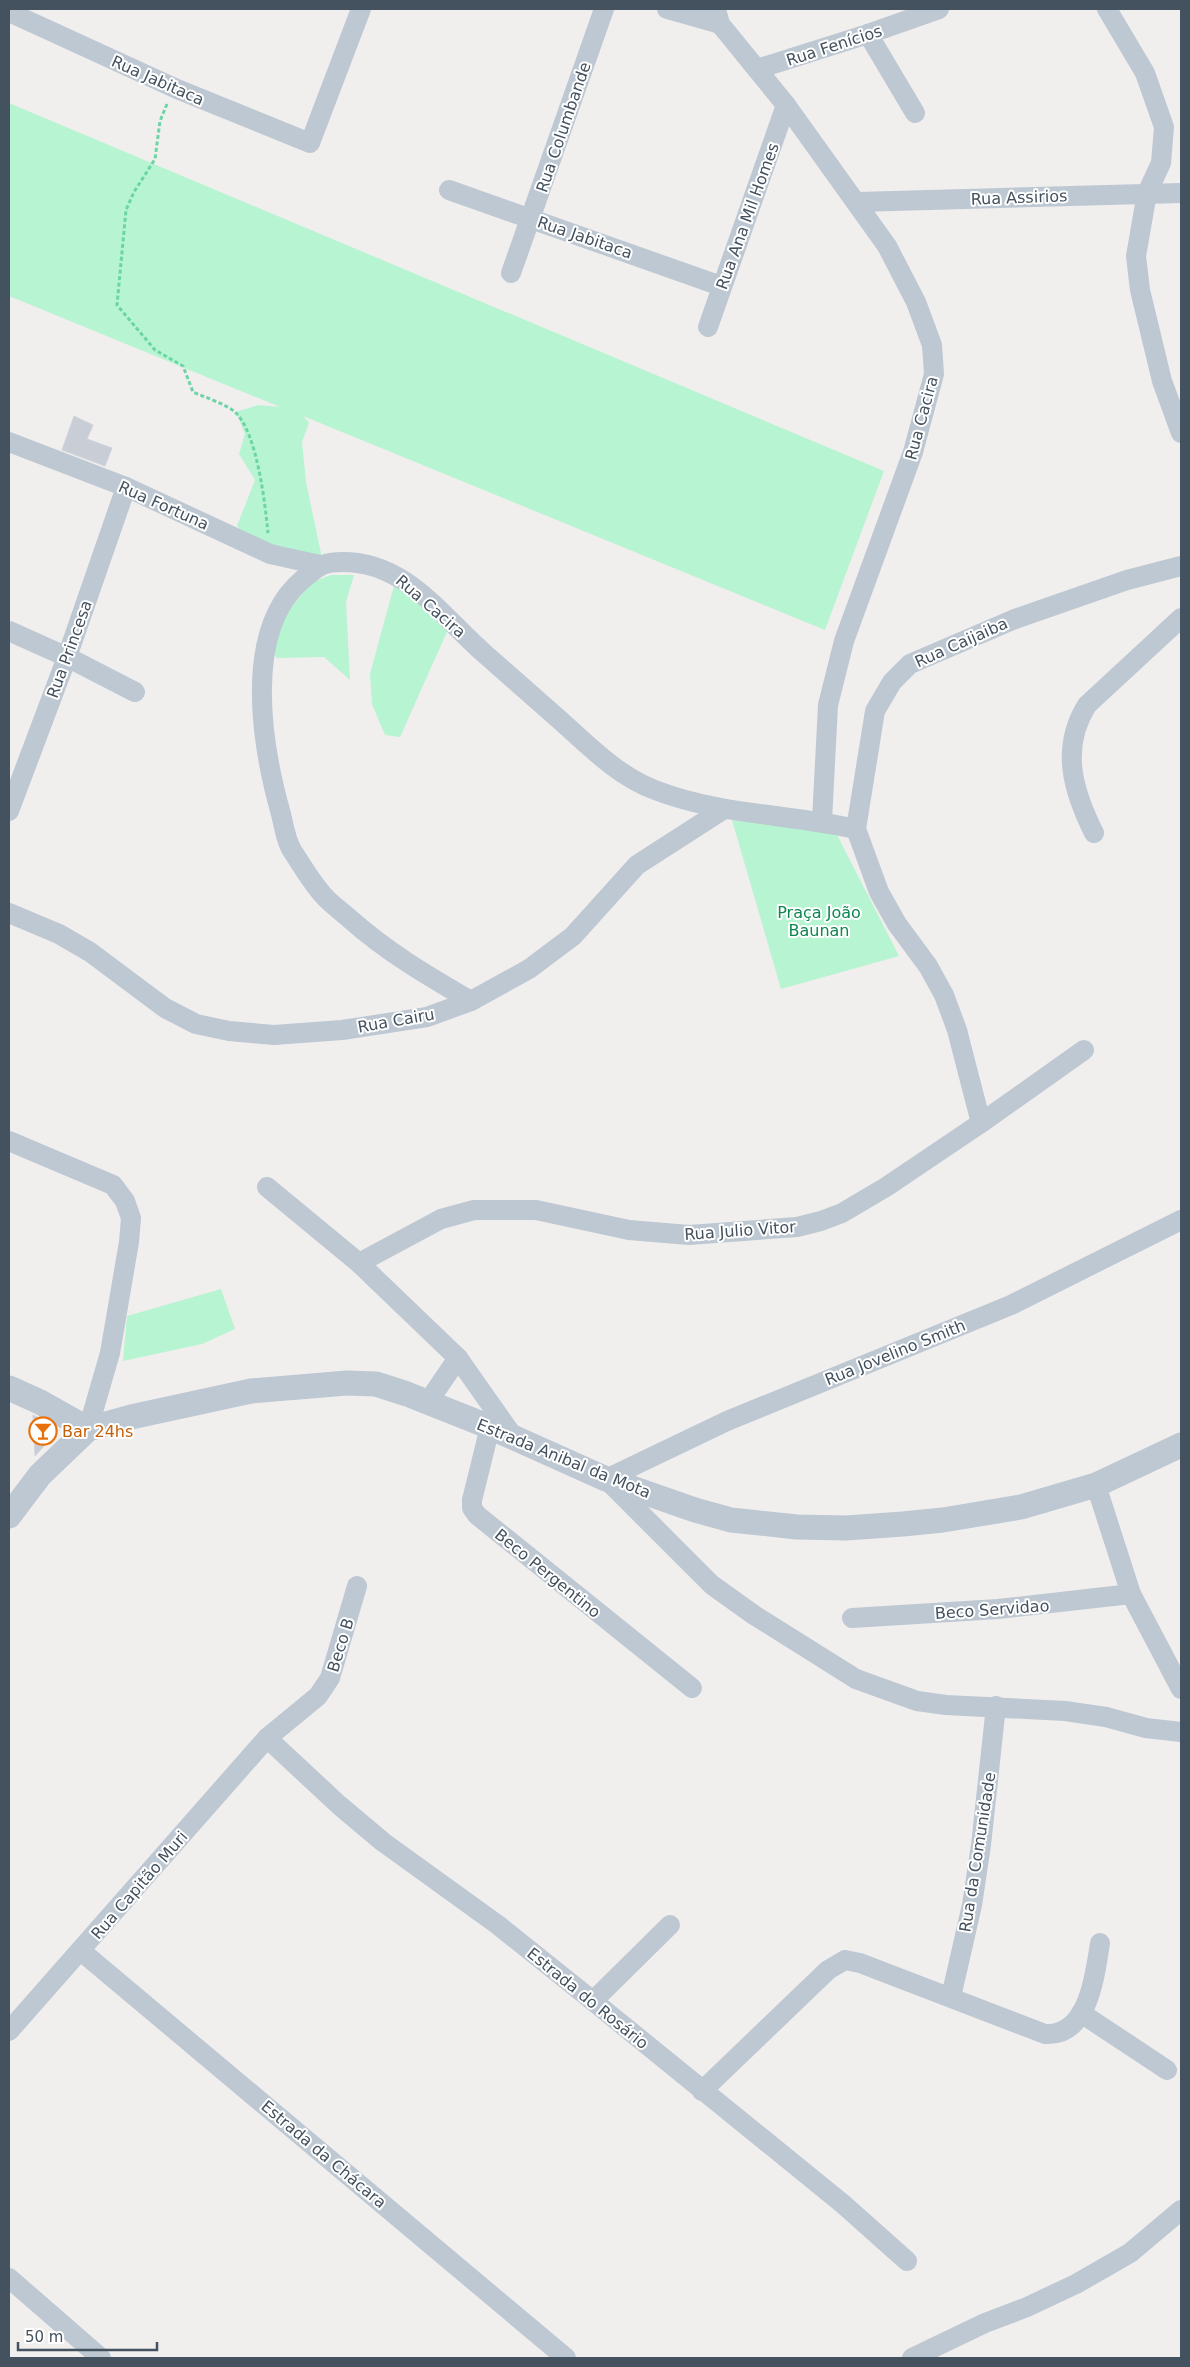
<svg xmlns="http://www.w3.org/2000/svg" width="1190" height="2367" font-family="'DejaVu Sans',sans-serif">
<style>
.green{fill:#b7f4d1}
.building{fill:#c9cdd5;stroke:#d1d4db}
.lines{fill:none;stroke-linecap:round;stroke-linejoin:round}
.path{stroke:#6cd5a5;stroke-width:3;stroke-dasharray:4 2.5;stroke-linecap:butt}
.minor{stroke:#bdc8d2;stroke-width:20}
.tertiary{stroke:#bdc8d2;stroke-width:25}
.labels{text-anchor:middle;stroke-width:4;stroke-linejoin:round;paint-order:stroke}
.street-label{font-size:16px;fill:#44515e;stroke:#fff}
.park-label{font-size:16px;fill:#0d874f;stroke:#fff}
.food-label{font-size:16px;fill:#c56008;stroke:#fff;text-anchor:start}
</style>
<rect width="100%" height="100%" fill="#f1eeee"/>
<!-- green -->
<g class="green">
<path d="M 9,103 L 884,471 L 825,630 L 303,416 L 309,423 L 302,442 L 306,482 L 322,558 C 302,553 249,542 237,526 L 255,480 L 239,454 L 245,434 L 236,412 L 258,405 L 280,407 L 9,296 Z"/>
<path d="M 331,575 L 354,575 L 346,602 L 350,680 L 324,657 L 276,658 L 272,641 L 276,625 L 312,582 Z"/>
<path d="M 395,582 L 450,625 L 400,737 L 385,735 L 372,704 L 370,674 Z"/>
<path d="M 732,820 L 835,831 L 899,956 L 781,989 Z"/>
<path d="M 221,1289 L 235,1329 L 202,1344 L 123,1361 L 127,1316 Z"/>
</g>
<!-- building -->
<g class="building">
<path d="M 74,416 L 93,425 L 87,439 L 112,448 L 105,466 L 62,450 Z"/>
<path d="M 33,1415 L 52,1425 L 53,1436 L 35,1456 Z"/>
</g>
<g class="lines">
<!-- path -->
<path class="path" d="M 167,104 L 160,121 L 155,159 L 134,192 L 126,210 L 117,305 L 155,350 L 183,366 L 193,392 C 204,397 226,404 235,412 C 257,432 265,503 268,533"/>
<!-- minor -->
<g class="minor">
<path d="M 667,9 L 720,24"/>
<path d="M 716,9 L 720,24 L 786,105 L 887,246 L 916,302 L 932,345 L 934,374 L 913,452 L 844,641 L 828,705 L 822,821"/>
<path d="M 1107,9 L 1145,73 L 1164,127 L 1161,163 L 1147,193 L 1136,256 L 1140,290 L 1162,381 L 1181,433"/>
<path d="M 9,12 L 177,89 L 310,143 L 361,9"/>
<path d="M 868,34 L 915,113"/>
<path d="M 757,69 L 868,34 L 939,9"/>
<path d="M 449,190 L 721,286"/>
<path d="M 857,202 L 1181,193"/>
<path d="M 511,273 L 604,9"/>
<path d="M 708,327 L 786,105"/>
<path d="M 9,442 L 126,487 L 270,554 L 320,565"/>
<path d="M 9,631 L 67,657 L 135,692"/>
<path d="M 9,811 L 67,657 L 126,487"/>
<path d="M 1094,833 C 1073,791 1060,748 1087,705 L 1181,618"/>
<path d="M 9,913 L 59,934 L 90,952 L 165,1008 L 196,1024 L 229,1031 L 274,1035 L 342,1030 L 427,1017 L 471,1001 L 529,969 L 573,936 L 637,865 L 724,809"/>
<path d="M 471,1001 C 428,976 387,952 350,919 C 341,911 331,904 324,896 C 312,883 303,867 293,852 C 286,842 284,826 281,814 C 262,747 242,631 302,580 C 318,567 321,562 343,562 C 407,562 442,617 486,655 C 511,677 536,699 561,721 C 590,747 618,776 655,790 C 719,815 790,814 856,829"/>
<path d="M 981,1123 L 957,1030 L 944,995 L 928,966 L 897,924 L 879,892 L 856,829 L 875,711 L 892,682 L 910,664 L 1015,619 L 1127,580 L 1181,566"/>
<path d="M 9,1141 L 113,1185 L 125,1201 L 131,1218 L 129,1242 L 110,1353 L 88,1429"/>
<path d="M 267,1187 L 359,1263 L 458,1358 L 515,1439"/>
<path d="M 1181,1220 L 1011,1305 L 727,1421 L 606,1479 L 712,1585 L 754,1615 L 856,1679 L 917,1701 L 946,1705 L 1065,1711 L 1106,1717 L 1146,1728 L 1181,1732"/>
<path d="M 359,1263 L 441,1219 L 474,1210 L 536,1210 L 629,1230 L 689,1235 L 797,1227 L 821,1221 L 842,1213 L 886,1187 L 981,1123 L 1084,1050"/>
<path d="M 428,1402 L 458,1358"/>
<path d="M 490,1427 L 472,1500 L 472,1508 L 477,1515 L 692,1688"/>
<path d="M 1096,1485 L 1131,1594 L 1181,1689"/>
<path d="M 852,1618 L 998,1609 L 1131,1594"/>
<path d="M 267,1738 L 339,1805 L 383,1842 L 498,1925 L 593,2001 L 843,2204 L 907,2261"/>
<path d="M 81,1951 L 566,2358"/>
<path d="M 951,1997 L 972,1905 L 981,1845 L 996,1706"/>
<path d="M 593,2001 L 670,1925"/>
<path d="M 1081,2013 L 1167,2070"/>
<path d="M 9,2031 L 267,1738 L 318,1696 L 330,1678 L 357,1586"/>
<path d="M 702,2091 L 828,1970 L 845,1960 L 860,1963 L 1045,2034 C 1089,2037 1095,1974 1100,1943"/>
<path d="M 9,2278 L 101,2358"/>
<path d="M 912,2358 L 985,2323 L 1027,2307 L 1076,2284 L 1130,2253 L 1181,2210"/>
</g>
<!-- tertiary -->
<g class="tertiary">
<path d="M 9,1388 L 40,1402 L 88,1429"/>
<path d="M 9,1516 L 40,1475 L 88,1429 L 131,1417 L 251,1391 L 347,1383 L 376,1384 L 407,1394 L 490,1427 L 606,1479 L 695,1510 L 731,1520 L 797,1527 L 846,1528 L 903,1524 L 943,1520 L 1021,1507 L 1096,1485 L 1181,1445"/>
</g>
</g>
<!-- icons -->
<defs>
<g id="bar-ring" transform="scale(1.4375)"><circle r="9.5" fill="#fff" stroke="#e8710a" stroke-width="1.5"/><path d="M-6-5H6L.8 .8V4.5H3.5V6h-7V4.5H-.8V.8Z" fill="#e8710a"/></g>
</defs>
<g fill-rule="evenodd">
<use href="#bar-ring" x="43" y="1431"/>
</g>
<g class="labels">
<!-- street labels -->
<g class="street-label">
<text transform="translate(834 45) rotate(-18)" y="6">Rua Fenícios</text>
<text transform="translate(158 80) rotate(24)" y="6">Rua Jabitaca</text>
<text transform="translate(563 127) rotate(-71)" y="6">Rua Columbande</text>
<text transform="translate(1019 197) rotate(-2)" y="6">Rua Assirios</text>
<text transform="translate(747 216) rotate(-70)" y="6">Rua Ana Mil Homes</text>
<text transform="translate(585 237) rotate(19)" y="6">Rua Jabitaca</text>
<text transform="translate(921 418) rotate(-75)" y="6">Rua Cacira</text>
<text transform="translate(164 505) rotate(24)" y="6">Rua Fortuna</text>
<text transform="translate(431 606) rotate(41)" y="6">Rua Cacira</text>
<text transform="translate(961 642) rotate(-24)" y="6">Rua Caijaiba</text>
<text transform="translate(69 649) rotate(-70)" y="6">Rua Princesa</text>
<text transform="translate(396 1020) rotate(-10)" y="6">Rua Cairu</text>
<text transform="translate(740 1230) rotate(-4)" y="6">Rua Julio Vitor</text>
<text transform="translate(895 1352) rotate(-22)" y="6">Rua Jovelino Smith</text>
<text transform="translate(564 1458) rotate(22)" y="6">Estrada Anibal da Mota</text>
<text transform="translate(548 1573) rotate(39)" y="6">Beco Pergentino</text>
<text transform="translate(992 1609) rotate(-4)" y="6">Beco Servidao</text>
<text transform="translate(340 1645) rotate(-73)" y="6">Beco B</text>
<text transform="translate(977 1852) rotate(-81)" y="6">Rua da Comunidade</text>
<text transform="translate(139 1885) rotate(-49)" y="6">Rua Capitão Muri</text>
<text transform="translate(588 1998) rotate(39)" y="6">Estrada do Rosário</text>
<text transform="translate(324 2154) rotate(40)" y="6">Estrada da Chácara</text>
</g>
<!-- park labels -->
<g class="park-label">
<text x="819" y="918">Praça João<tspan x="819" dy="18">Baunan</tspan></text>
</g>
<!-- food labels -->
<g class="food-label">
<text x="62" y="1437">Bar 24hs</text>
</g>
</g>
<!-- border -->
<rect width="1190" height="2367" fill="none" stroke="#44515e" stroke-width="20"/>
<!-- scale -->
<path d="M18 2342v8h139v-8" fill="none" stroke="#44515e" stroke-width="2.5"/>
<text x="25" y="2342" font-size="15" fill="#44515e" stroke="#ffffff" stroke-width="4" paint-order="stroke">50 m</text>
</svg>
